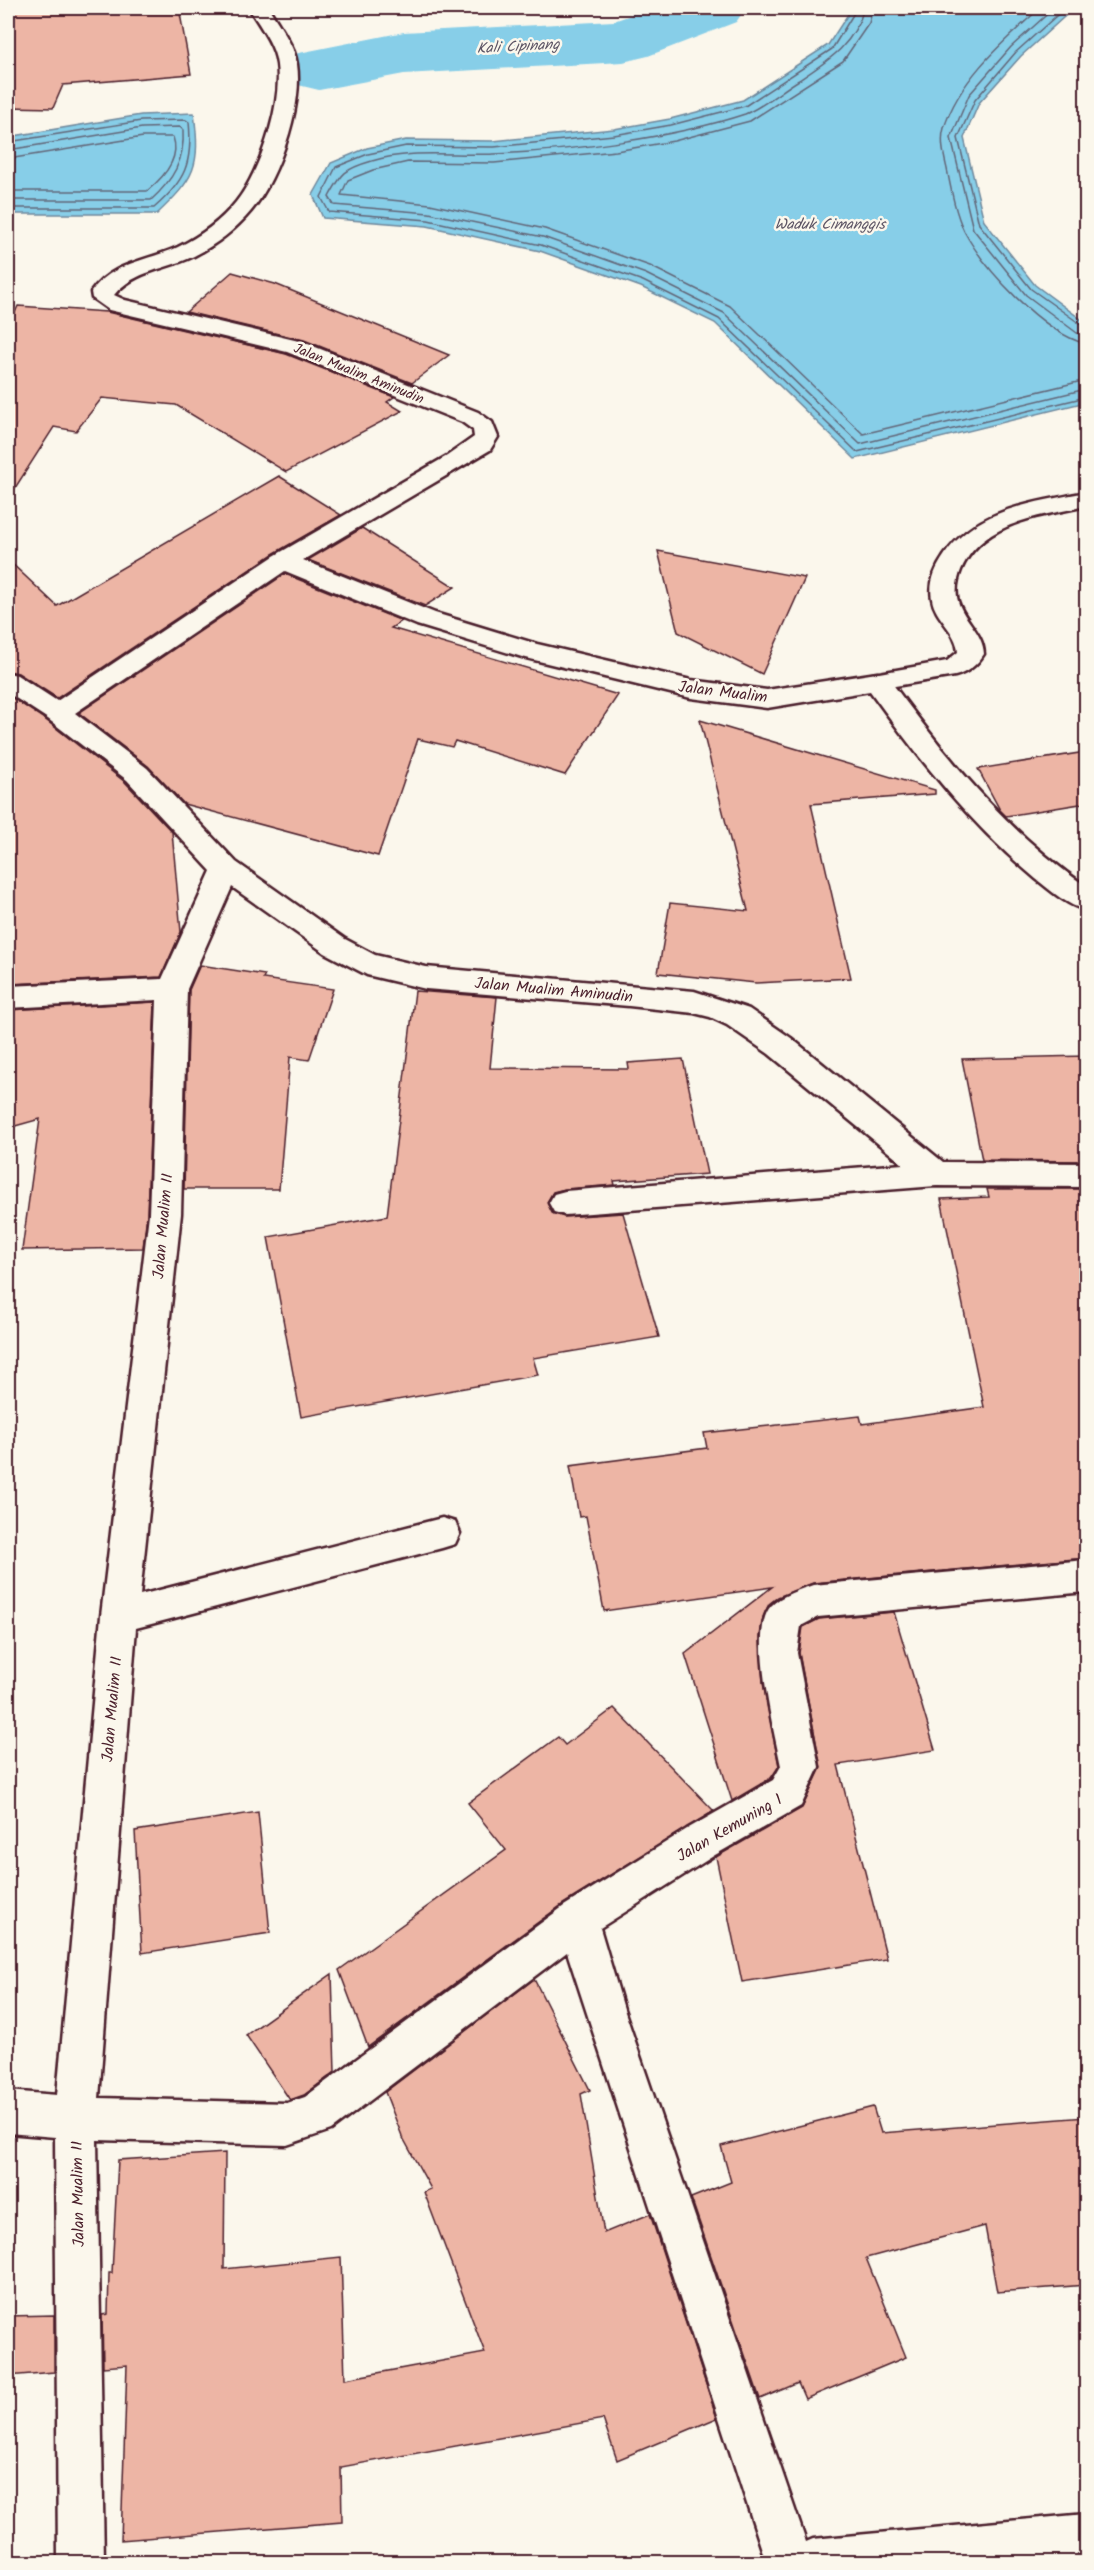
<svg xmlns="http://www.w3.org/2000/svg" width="1094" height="2570" font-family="Kalam,sans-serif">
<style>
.water{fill:#87cee8;stroke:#6f889c;stroke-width:1.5}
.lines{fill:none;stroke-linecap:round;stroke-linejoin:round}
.shore{stroke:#626577;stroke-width:1.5}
.river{fill:#87cee8;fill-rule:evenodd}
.building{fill:#edb5a5;stroke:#4a1f2b;stroke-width:1.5}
.lane-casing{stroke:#4a1f2b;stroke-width:5}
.street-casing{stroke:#4a1f2b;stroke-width:5}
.lane{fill:#fbf7ec;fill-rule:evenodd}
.street{fill:#fbf7ec;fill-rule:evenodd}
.labels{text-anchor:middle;stroke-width:5;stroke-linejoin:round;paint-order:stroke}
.far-street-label{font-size:14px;fill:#4a1f2b;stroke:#fbf7ec}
.far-water-label{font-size:15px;font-style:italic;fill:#5c5464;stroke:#fbf7ec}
.street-label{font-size:16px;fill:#4a1f2b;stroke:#fbf7ec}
</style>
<rect width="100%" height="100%" fill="#fbf7ec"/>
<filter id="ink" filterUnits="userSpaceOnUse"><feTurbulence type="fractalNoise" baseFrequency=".0167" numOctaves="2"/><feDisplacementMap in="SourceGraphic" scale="12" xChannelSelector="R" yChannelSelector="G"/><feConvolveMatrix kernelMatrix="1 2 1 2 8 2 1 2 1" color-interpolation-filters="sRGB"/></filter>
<g filter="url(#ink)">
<!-- water -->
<g class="water">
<path d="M 852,8 L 1074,8 L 1021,56 L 979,103 L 964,138 L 984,221 L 1035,285 L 1086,323 L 1086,402 L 855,459 L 715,323 L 641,287 L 540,251 L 427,226 L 323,218 L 313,195 L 331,163 L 367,148 L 406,140 L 493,141 L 614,129 L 670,119 L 743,100 L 828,45 Z"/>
<path d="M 194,113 C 201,167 195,178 157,214 L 8,214 L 8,137 L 141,115 Z"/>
</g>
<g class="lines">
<!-- shore -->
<g class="shore">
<path d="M 857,8 L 832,49 L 745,106 L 671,125 L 614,135 L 494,147 L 406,146 L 368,154 L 336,167 L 321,197 L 329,212 L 428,220 L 541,245 L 643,281 L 719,319 L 857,452 L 1086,397"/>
<path d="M 864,8 C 854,45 829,60 799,80 C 782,90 763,107 745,114 C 673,138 570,151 494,154 C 452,156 412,149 372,161 C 344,169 342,173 329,197 L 334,205 L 429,213 L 543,237 L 646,274 L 724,313 L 860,444 L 1086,389"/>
<path d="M 873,8 L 869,23 L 843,61 L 750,121 L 674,141 L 616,151 L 494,163 L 408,162 L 373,170 L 348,180 L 341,195 L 430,204 L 545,229 L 650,266 L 730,306 L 863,434 L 1086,380"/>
<path d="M 1040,8 C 1003,42 960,78 944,128 C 940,141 944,156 947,169 C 951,189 955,212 964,231 C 985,270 1042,332 1086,344"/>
<path d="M 1054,8 L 1011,47 L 969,95 L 951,138 L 973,229 L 1026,295 L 1077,333 L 1086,335"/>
<path d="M 1065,8 L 1016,52 L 975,100 L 958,138 L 979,224 L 1031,289 L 1086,328"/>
<path d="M 8,142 L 141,121 L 186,120 L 189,122 C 193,163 185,181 154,208 L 8,208"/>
<path d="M 8,150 L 142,128 L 180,127 L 183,130 C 185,160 173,180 151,200 L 8,200"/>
<path d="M 8,159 L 143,137 L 173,137 C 181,159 163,178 147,191 L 8,191"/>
</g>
<!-- river -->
<path class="river" d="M 650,8 L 746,8 L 736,22 L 648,56 L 623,62 L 404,74 L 319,90 L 294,84 L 284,69 L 294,54 L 404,32 L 614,21 Z"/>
</g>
<!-- building -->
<g class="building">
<path d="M 8,8 L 179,8 L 191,74 L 63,85 L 53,108 L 8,107 Z"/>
<path d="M 232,272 L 275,284 L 449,355 L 412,383 L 304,340 L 186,312 Z"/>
<path d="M 18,306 L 107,312 L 286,354 L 394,397 L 387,402 L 402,411 L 286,472 L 176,405 L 102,398 L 76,431 L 54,427 L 8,499 L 8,328 Z"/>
<path d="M 279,476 L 341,515 L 273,554 L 57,698 L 18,673 L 8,671 L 8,560 L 57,606 Z"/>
<path d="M 362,528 L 455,587 L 425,606 L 308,560 Z"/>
<path d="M 658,551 L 805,578 L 762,674 L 678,632 Z"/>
<path d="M 285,574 L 402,621 L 391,628 L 618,695 L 565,775 L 455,741 L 452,747 L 418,739 L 378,856 L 184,804 L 148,766 L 79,713 Z"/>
<path d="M 8,695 L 47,721 L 125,782 L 172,832 L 181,932 L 161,977 L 8,984 Z"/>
<path d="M 700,720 L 935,790 L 935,794 L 811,804 L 851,978 L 756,983 L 658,973 L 670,903 L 748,911 Z"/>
<path d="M 1086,752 L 1086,803 L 1006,816 L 1000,810 L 978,769 Z"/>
<path d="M 200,965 L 265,975 L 263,979 L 333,989 L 309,1060 L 290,1057 L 279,1189 L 184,1189 L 189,990 Z"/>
<path d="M 415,991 L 497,997 L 490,1068 L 629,1069 L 628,1063 L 683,1059 L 707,1174 L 614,1181 L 615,1185 L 565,1189 L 553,1192 L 547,1202 L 552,1213 L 564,1217 L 623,1213 L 659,1337 L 533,1358 L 538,1375 L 301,1417 L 268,1237 L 387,1216 Z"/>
<path d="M 155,1002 L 147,1214 L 143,1248 L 22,1250 L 40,1119 L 8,1128 L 8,1010 Z"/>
<path d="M 1086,1056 L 1086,1161 L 982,1160 L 962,1059 Z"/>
<path d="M 987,1189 L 1086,1189 L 1086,1558 L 813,1583 L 778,1597 L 769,1604 L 763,1617 L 760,1637 L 763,1683 L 779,1766 L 771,1778 L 732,1801 L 685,1654 L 772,1587 L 604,1611 L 586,1516 L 579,1517 L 570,1466 L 707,1448 L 704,1433 L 860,1416 L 862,1424 L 984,1407 L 941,1199 L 989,1197 Z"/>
<path d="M 894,1612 L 935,1750 L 838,1765 L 887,1959 L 742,1982 L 716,1857 L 802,1808 L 821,1768 L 799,1653 L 803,1627 L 819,1619 Z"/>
<path d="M 614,1708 L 714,1811 L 563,1904 L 368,2047 L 339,1970 L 506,1850 L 468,1803 L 558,1737 L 565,1745 Z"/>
<path d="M 258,1812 L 270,1933 L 142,1953 L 135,1831 Z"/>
<path d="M 332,1974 L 335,2072 L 304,2095 L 290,2100 L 246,2035 Z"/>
<path d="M 534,1979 L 590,2090 L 581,2094 L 604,2233 L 650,2214 L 717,2418 L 617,2460 L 603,2419 L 341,2467 L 342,2522 L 121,2540 L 127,2365 L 103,2367 L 102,2315 L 108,2314 L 109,2273 L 112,2273 L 118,2160 L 225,2153 L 224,2269 L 341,2257 L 345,2379 L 485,2353 L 424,2192 L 431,2189 L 402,2136 L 385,2092 Z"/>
<path d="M 873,2107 L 881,2133 L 1086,2117 L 1086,2285 L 997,2292 L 985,2226 L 866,2258 L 906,2357 L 805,2399 L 798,2383 L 760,2399 L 691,2198 L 731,2182 L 721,2146 Z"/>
<path d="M 54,2315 L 54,2372 L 8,2376 L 8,2316 Z"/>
</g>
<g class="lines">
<!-- lane casing -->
<g class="lane-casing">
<path id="lane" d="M 1086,492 L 1086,506 C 1042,516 982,521 961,570 C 957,580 955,591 958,601 C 964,621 983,632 984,654 C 977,665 967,673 955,676 L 877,689 L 868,687 L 864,681 L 868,675 L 947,661 L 958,652 C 957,631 935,619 932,599 C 929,583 935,569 944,556 C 976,508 1034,503 1086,492 Z"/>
</g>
<!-- street casing -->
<g class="street-casing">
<path id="street" d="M 249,8 L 269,8 C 277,22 288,37 294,52 C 309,93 279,179 251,211 C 235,230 217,244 194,256 C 166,270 135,270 114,295 L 125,300 L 303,342 L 478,412 L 492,422 L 498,437 L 490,450 L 303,560 L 435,613 L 537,644 L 691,680 L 767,690 L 877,673 L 886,675 C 944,754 1005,831 1086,886 L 1086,910 C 1068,906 1051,891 1036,879 C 971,825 919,759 870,691 L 767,708 L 691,698 L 522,657 L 417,625 L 285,571 L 75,713 L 147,768 L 236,862 L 345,939 L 375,955 L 426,967 L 694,991 L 749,1009 L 791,1038 L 943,1162 L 1086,1163 L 1086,1187 L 936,1186 L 565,1215 L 554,1212 L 549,1203 L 554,1194 L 565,1191 L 903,1164 L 769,1054 L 727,1025 L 710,1017 L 694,1013 L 629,1006 L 426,989 L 367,975 L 325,953 L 232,887 L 187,989 L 181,1214 L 140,1595 L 442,1518 L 455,1522 L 460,1533 L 455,1544 L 442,1548 L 136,1628 L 99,2098 L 287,2103 L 305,2097 L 564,1906 L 687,1829 L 773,1780 L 781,1766 C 775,1734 748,1630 771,1606 C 780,1596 801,1589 813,1585 L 1086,1560 L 1086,1592 L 818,1617 L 801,1626 L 797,1653 L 819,1767 L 801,1806 L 715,1855 L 600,1928 L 624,2009 L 806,2542 L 813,2539 L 1086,2514 L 1086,2560 L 766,2562 L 567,1952 L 331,2130 L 287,2145 L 97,2140 L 104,2562 L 58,2562 L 55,2137 L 8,2133 L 8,2091 L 57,2095 L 101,1616 L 149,1214 L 157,1000 L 8,1008 L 8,986 L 162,979 L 211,871 L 127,780 L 48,719 L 8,693 L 8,673 L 17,675 L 57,701 L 274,556 L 447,456 L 474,437 L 473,430 L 462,422 L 287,352 L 109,310 L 92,298 L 91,292 C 112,262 148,261 178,247 C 200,236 220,222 236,202 C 261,171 288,91 274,52 C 269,37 257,22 249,8 Z"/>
</g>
<!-- lane -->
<use href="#lane" class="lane"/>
<!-- street -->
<use href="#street" class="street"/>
</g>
</g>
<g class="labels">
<!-- far-street labels -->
<g class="far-street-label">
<text transform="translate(359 373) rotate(22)" y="5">Jalan Mualim Aminudin</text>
</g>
<!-- far-water labels -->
<g class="far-water-label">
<text transform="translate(518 46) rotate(-3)" y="5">Kali Cipinang</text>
<text x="830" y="229">Waduk Cimanggis</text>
</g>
<!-- street labels -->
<g class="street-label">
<text transform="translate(723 691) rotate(7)" y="6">Jalan Mualim</text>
<text transform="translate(554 989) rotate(5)" y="6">Jalan Mualim Aminudin</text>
<text transform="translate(162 1226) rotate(-85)" y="6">Jalan Mualim II</text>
<text transform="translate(111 1709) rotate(-85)" y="6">Jalan Mualim II</text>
<text transform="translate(729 1827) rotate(-30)" y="6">Jalan Kemuning 1</text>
<text transform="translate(77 2194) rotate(-91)" y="6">Jalan Mualim II</text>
</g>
</g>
<!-- margin -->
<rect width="1094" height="2570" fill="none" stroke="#fbf7ec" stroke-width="30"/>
<rect x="15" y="15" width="1064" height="2540" fill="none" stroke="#4a1f2b" stroke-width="2" filter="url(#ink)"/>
</svg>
